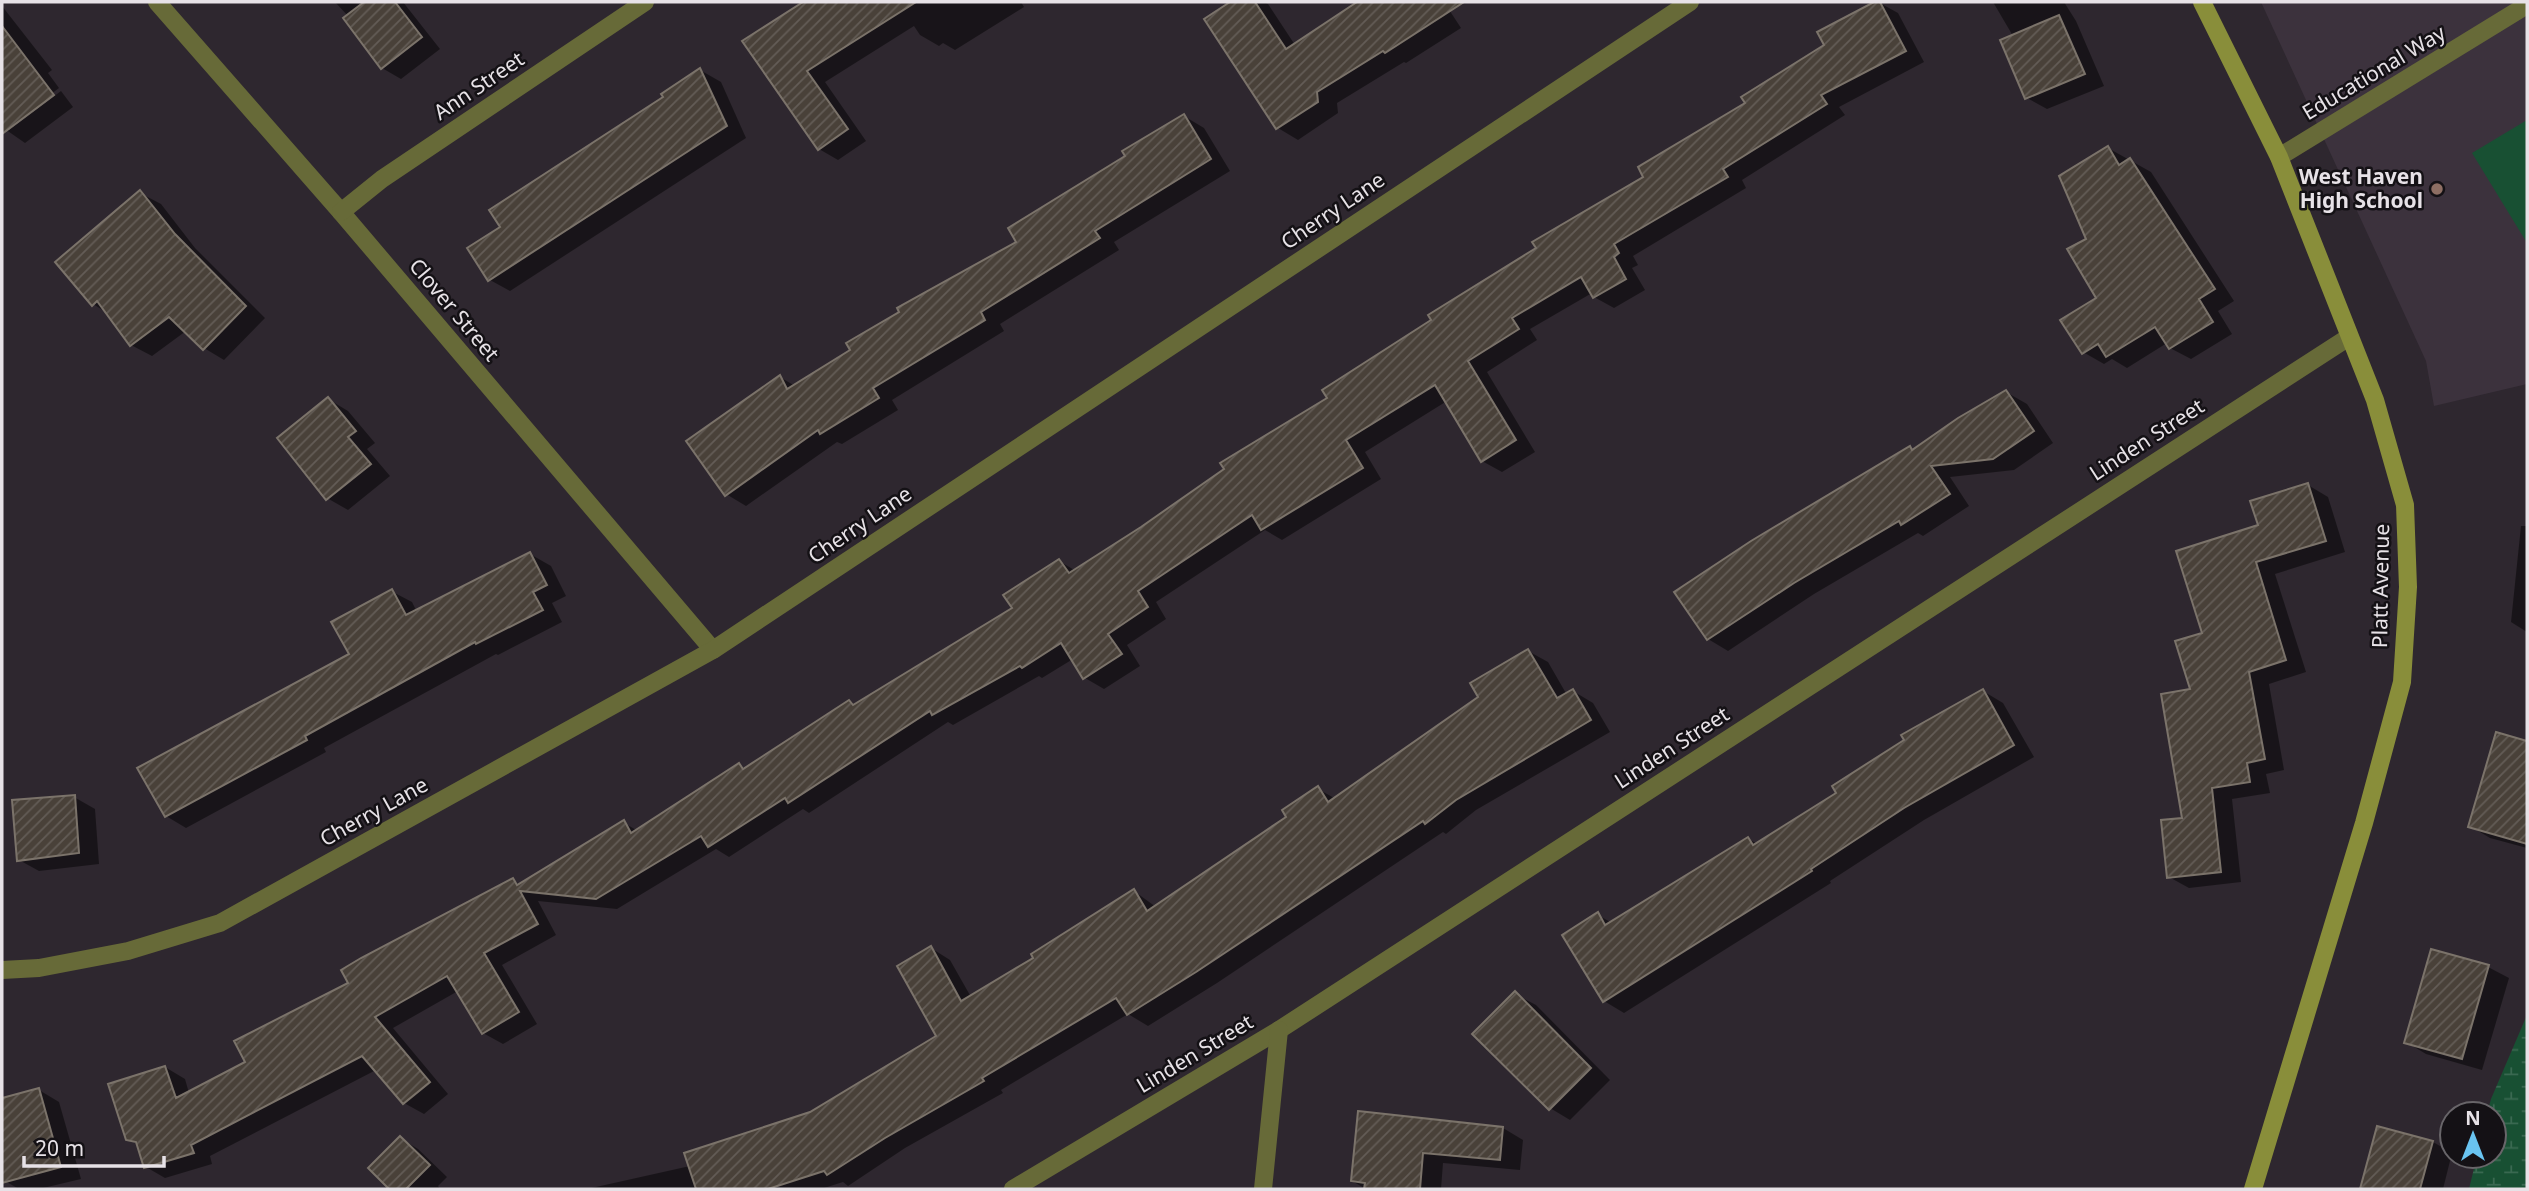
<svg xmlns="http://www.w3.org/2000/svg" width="2529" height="1191" font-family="'Noto Sans',sans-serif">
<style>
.built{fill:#3c323d}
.wetland{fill:url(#wetland-marsh)}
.pitch{fill:#185033}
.shadow{fill:#0007}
.building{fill:url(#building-hatch);stroke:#7b736a;stroke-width:2}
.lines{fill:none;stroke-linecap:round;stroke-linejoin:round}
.minor{stroke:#676a38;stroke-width:18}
.secondary{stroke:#898e3a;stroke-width:18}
.education-dot{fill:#8d6e63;stroke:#141115;stroke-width:2.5}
.labels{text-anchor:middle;stroke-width:5;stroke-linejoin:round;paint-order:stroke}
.street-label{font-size:21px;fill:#e7e2e7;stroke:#141115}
.poi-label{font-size:21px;font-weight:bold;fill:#e7e2e7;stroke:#141115;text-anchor:end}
</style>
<defs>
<pattern id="wetland-marsh" width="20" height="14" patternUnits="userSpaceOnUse" patternTransform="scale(1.75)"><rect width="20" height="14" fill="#185033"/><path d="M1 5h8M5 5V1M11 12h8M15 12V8" fill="none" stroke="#3a6951"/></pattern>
<pattern id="building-hatch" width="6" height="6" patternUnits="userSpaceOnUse" patternTransform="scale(1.75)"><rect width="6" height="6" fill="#494139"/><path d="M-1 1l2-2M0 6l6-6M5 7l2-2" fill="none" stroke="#635c56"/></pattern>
</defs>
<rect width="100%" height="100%" fill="#2e272f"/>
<!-- built -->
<path class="built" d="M 2261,2 L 2527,2 L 2527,384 L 2434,406 L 2426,361 Z"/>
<!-- wetland -->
<path class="wetland" d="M 2527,1015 L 2527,1189 L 2469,1189 L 2477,1156 L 2494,1156 L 2494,1114 L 2487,1114 L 2491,1099 Z"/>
<!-- pitch -->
<path class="pitch" d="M 2527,120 L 2527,243 L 2472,153 Z"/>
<!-- shadow -->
<g class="shadow">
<path d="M 335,2 L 403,2 L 440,49 L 401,79 L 382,68 L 348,16 Z"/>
<path d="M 807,2 L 1021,2 L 1024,7 L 955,50 L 943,43 L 939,46 L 920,35 L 914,26 L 825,82 L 866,141 L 838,160 L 819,149 L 745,41 Z"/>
<path d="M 1233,2 L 1264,2 L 1268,4 L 1295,45 L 1361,2 L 1444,2 L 1461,28 L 1406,63 L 1404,62 L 1337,103 L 1338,113 L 1298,140 L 1278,128 L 1207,19 Z"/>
<path d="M 1878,2 L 1898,13 L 1924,62 L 1839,107 L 1845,115 L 1742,180 L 1746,188 L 1633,256 L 1638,265 L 1632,268 L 1645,290 L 1614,308 L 1594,297 L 1592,293 L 1530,329 L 1537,340 L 1487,372 L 1535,452 L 1502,472 L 1482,461 L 1447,401 L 1365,452 L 1381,479 L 1282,540 L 1265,530 L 1156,602 L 1166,619 L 1127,645 L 1140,666 L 1104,689 L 1085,678 L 1073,659 L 1042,678 L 1039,676 L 953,725 L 948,722 L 809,813 L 803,809 L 729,857 L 716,849 L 617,909 L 538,901 L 556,935 L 502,965 L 537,1024 L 503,1044 L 483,1033 L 458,991 L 393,1028 L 448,1094 L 424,1114 L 404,1103 L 376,1070 L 210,1156 L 212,1164 L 165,1178 L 146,1167 L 139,1145 L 128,1139 L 165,1067 L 185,1079 L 189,1093 L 247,1063 L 350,984 L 513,880 L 521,885 L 624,823 L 638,831 L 739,765 L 747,769 L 849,702 L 856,705 L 1014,609 L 1059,561 L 1076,571 L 1141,528 L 1330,399 L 1433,320 L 1646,177 L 1747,104 L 1826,45 L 1820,33 Z"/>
<path d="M 1993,2 L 2064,2 L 2076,21 L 2104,86 L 2047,109 L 2027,98 L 2013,36 Z"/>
<path d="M 2,6 L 52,70 L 48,73 L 59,88 L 9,126 L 9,130 L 61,91 L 73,107 L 25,143 L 2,127 Z"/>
<path d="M 700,70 L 721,82 L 746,138 L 510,291 L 490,280 L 502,227 Z"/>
<path d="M 1184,116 L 1204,128 L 1230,171 L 1114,242 L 1119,250 L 1000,324 L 1004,331 L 892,400 L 898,410 L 842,444 L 837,442 L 746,506 L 726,494 L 780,377 L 795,386 L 1019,243 L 1128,156 Z"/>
<path d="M 2108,148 L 2151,172 L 2234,301 L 2218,311 L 2232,334 L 2191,359 L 2170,348 L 2167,343 L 2127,368 L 2112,359 L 2104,364 L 2083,352 L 2099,298 L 2089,240 Z"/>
<path d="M 140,193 L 161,204 L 195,248 L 265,318 L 224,360 L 204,348 L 186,331 L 152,356 L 131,345 L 109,314 L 93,304 Z"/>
<path d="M 2006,392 L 2027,404 L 2053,443 L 2014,470 L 1950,477 L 1969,506 L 1923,536 L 1918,533 L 1814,594 L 1728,651 L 1708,639 L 1910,449 L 1914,451 Z"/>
<path d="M 328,399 L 348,411 L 375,443 L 367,449 L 390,476 L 348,510 L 327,498 Z"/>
<path d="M 2308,485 L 2328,497 L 2345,552 L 2275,574 L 2306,672 L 2269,684 L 2284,770 L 2266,774 L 2270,793 L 2232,799 L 2241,882 L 2189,888 L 2169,877 L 2185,820 L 2193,690 L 2204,634 L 2260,526 Z"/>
<path d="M 2521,526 L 2527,526 L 2527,632 L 2511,622 Z"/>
<path d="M 530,554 L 551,566 L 566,596 L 552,603 L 562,622 L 498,655 L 496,654 L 324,748 L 326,752 L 186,828 L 166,816 L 352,654 L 391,591 L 412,602 L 417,612 Z"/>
<path d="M 1528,651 L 1548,662 L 1567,695 L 1573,691 L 1593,703 L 1610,732 L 1476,810 L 1446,834 L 1443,832 L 1217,983 L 1148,1026 L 1128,1014 L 1001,1090 L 1003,1093 L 905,1148 L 848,1186 L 843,1182 L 821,1189 L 587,1189 L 690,1166 L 811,1114 L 939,1037 L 931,948 L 950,960 L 971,997 L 1036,959 L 1134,891 L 1156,907 L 1289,818 L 1318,789 L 1336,799 L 1480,697 Z"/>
<path d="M 1983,691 L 2003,703 L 2034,757 L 1924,820 L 1830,881 L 1831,883 L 1624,1013 L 1604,1001 L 1598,915 L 1612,923 L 1748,839 L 1758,844 L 1838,793 Z"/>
<path d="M 2497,734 L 2527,742 L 2527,848 L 2490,838 L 2470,826 Z"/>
<path d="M 74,797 L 95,809 L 99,864 L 39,871 L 19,860 Z"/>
<path d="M 2488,967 L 2509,978 L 2482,1070 L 2426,1054 L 2406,1042 Z"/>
<path d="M 1515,994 L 1536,1005 L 1610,1080 L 1570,1120 L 1550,1108 Z"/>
<path d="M 39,1090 L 59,1102 L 81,1179 L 39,1189 L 19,1189 L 5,1181 L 2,1169 L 2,1100 Z"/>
<path d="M 1360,1113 L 1503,1128 L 1523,1140 L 1520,1170 L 1443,1163 L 1441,1189 L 1366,1189 L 1352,1181 Z"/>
<path d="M 2378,1128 L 2433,1142 L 2452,1153 L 2443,1189 L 2362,1189 Z"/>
<path d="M 400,1138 L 418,1149 L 447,1177 L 438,1186 L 440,1189 L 391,1189 L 370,1168 Z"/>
</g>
<!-- building -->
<g class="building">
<path d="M 364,2 L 395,2 L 422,37 L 381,69 L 343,18 Z"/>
<path d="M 803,2 L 916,2 L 807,71 L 848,129 L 818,150 L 742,41 Z"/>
<path d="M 1230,2 L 1255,2 L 1286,49 L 1357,2 L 1464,2 L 1385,53 L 1383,51 L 1317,92 L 1318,102 L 1276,129 L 1204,19 Z"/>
<path d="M 1874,2 L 1880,2 L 1906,51 L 1821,95 L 1827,104 L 1723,169 L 1728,177 L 1614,244 L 1619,253 L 1614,257 L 1626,279 L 1593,298 L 1581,277 L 1512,318 L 1519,329 L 1468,361 L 1516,440 L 1481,462 L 1435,385 L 1346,440 L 1363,468 L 1261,530 L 1252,515 L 1138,591 L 1148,607 L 1108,634 L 1122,654 L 1083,679 L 1061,643 L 1022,668 L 1020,666 L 932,715 L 930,711 L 788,803 L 785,798 L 708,847 L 701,836 L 596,899 L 520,891 L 538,924 L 484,953 L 519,1012 L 482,1034 L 447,976 L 375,1017 L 430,1082 L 403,1104 L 362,1056 L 191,1145 L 194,1153 L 144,1168 L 136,1142 L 126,1140 L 108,1084 L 165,1066 L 176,1098 L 245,1062 L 234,1041 L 348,983 L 341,970 L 361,958 L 513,878 L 517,885 L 624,820 L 631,833 L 739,763 L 743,769 L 849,700 L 853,705 L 1012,608 L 1003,595 L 1059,559 L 1069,573 L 1141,527 L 1224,469 L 1220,463 L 1327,398 L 1322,390 L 1431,320 L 1428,315 L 1536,248 L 1532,242 L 1643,177 L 1638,167 L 1745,103 L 1741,97 L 1824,45 L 1817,32 Z"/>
<path d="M 2059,15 L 2085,74 L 2025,99 L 2000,40 Z"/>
<path d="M 2,26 L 54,95 L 2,134 Z"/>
<path d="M 700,68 L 727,126 L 488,281 L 467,248 L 500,227 L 489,210 L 663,97 L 661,94 Z"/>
<path d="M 1184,114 L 1211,159 L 1095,231 L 1100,238 L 981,312 L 985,320 L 873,388 L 879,398 L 820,434 L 818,430 L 725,496 L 686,441 L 780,375 L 787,389 L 850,350 L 846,343 L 899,312 L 897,308 L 1016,242 L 1008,228 L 1125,156 L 1122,151 Z"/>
<path d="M 2108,146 L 2119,165 L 2130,158 L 2215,289 L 2199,299 L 2213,322 L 2169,349 L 2155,327 L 2106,357 L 2098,344 L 2082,354 L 2060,320 L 2096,298 L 2067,249 L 2086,239 L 2059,176 Z"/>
<path d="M 140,190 L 175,234 L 246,306 L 203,350 L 169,317 L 130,346 L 97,301 L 92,306 L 55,262 Z"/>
<path d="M 2006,390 L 2034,431 L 1993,459 L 1931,466 L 1950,494 L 1901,525 L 1899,521 L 1794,583 L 1707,640 L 1674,592 L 1751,541 L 1910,446 L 1912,450 L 1958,418 Z"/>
<path d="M 328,397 L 356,431 L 348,437 L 371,464 L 326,500 L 277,438 Z"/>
<path d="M 2308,483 L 2326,541 L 2256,562 L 2286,660 L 2249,672 L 2265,759 L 2247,763 L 2250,782 L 2212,788 L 2221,872 L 2167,878 L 2161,820 L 2182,818 L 2161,694 L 2190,689 L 2175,641 L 2202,633 L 2176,551 L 2258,525 L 2250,501 Z"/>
<path d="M 530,552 L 547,585 L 533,592 L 543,610 L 476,644 L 475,642 L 305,736 L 307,740 L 165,817 L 137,768 L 349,654 L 331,622 L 392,589 L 406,615 Z"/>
<path d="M 1528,649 L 1557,698 L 1573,689 L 1591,720 L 1456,800 L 1425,824 L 1423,821 L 1196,972 L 1127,1015 L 1116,998 L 982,1078 L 984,1081 L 885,1138 L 827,1175 L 824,1171 L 768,1189 L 696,1189 L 684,1153 L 810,1112 L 936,1036 L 897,966 L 931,946 L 961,1001 L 1033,958 L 1031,954 L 1134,889 L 1147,911 L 1286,817 L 1282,810 L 1318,786 L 1328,802 L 1478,697 L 1470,683 Z"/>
<path d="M 1983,689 L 2014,745 L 1904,808 L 1811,869 L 1812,871 L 1603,1002 L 1562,935 L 1598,912 L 1605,925 L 1748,837 L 1753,845 L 1836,793 L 1832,786 L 1904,740 L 1901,735 Z"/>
<path d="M 2496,732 L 2527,741 L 2527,844 L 2468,827 Z"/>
<path d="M 75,795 L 79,853 L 17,861 L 12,800 Z"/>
<path d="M 2431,949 L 2489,965 L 2462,1059 L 2404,1043 Z"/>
<path d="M 1515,991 L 1591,1068 L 1549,1110 L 1472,1034 Z"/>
<path d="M 39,1088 L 61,1167 L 2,1183 L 2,1098 Z"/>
<path d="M 1358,1111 L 1503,1127 L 1500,1160 L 1423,1153 L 1420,1189 L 1364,1189 L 1365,1183 L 1351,1181 Z"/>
<path d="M 2377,1126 L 2433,1141 L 2420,1189 L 2360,1189 Z"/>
<path d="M 400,1136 L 430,1165 L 406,1189 L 389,1189 L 368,1168 Z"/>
</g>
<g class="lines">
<!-- minor -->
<g class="minor">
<path d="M 157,2 L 341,212 L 713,650"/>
<path d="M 2279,157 L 2527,5"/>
<path d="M 341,212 L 382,179 L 645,2"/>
<path d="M 2,970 L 39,968 L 128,951 L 220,923 L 713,650 L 1690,2"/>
<path d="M 1013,1189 L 1279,1030 L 2349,337"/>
<path d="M 1263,1189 L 1279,1030"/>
</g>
<!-- secondary -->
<path class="secondary" d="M 2202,2 L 2279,157 L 2375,400 L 2405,505 L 2408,587 L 2402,682 L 2364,823 L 2253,1189"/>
</g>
<!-- markers -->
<circle class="education-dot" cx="2437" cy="189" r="7"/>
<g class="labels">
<!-- street labels -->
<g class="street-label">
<text transform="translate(2374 73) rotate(-31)" y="7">Educational Way</text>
<text transform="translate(479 86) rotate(-34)" y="7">Ann Street</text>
<text transform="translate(1333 211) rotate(-34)" y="7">Cherry Lane</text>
<text transform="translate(454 310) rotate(50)" y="7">Clover Street</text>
<text transform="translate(2147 440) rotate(-33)" y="7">Linden Street</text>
<text transform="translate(860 525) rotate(-34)" y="7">Cherry Lane</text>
<text transform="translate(2381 586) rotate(-89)" y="7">Platt Avenue</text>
<text transform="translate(1672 748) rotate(-33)" y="7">Linden Street</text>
<text transform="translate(374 812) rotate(-29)" y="7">Cherry Lane</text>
<text transform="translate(1195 1054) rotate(-31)" y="7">Linden Street</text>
</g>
<!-- poi labels -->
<g class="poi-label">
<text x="2423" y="184">West Haven<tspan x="2423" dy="24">High School</tspan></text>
</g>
</g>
<!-- border -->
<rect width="2529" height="1191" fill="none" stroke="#e7e2e7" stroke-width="7"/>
<!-- north arrow -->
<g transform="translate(2473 1135)"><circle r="33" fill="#141115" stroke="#686569" stroke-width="2"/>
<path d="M0-5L12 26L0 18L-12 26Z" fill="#69c4f1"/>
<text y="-10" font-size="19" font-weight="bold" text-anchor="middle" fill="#e7e2e7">N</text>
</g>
<!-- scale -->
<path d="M24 1156v10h140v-10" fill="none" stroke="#e7e2e7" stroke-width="3.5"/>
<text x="35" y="1156" font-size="21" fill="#e7e2e7" stroke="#141115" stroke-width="5" paint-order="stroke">20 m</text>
</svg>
